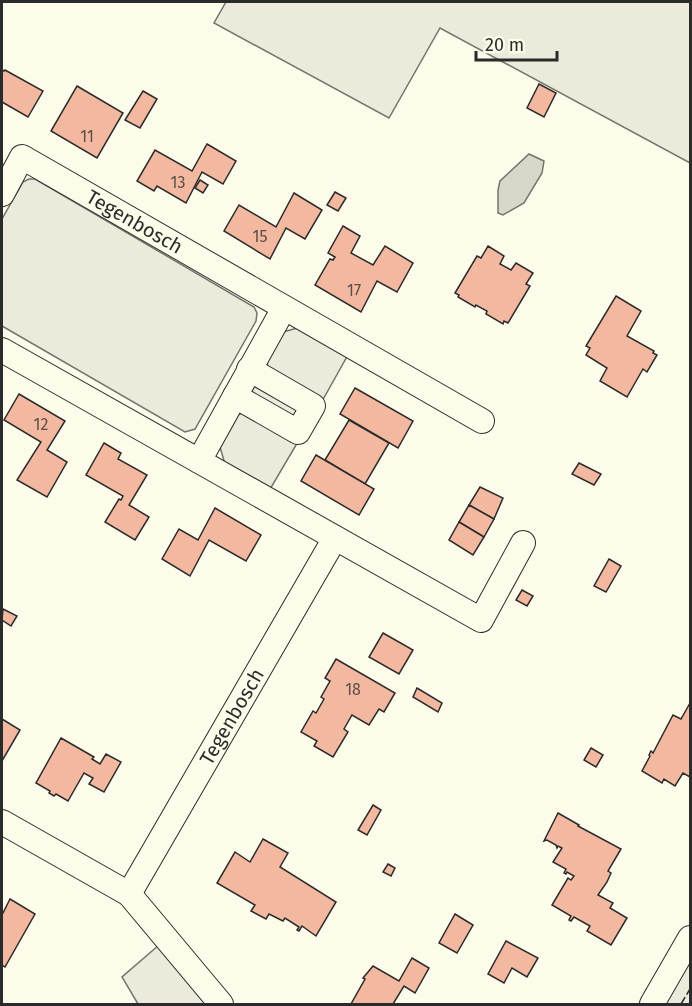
<svg xmlns="http://www.w3.org/2000/svg" width="692" height="1006" font-family="'Fira Sans',sans-serif">
<style>
.green{fill:#ecebdb;stroke:#74746e;stroke-width:1.5}
.water{fill:#d8d7c9;stroke:#74746e;stroke-width:1.5}
.building{fill:#f2b8a0;stroke:#2b2b2b;stroke-width:1.5}
.lines{fill:none;stroke-linecap:round;stroke-linejoin:round}
.minor-casing{stroke:#2b2b2b;stroke-width:26}
.minor{stroke:#fdfbea;stroke-width:24}
.fence{stroke:#2b2b2b;stroke-width:1.5;stroke-dasharray:8 3;stroke-linecap:butt}
.labels{text-anchor:middle;stroke-width:4.5;stroke-linejoin:round;paint-order:stroke}
.number-label{font-size:16px;fill:#5d4e48}
.street-label{font-size:20px;fill:#2b2b2b;stroke:#fdfbea}
</style>
<rect width="100%" height="100%" fill="#fdfbea"/>
<!-- green -->
<g class="green">
<path d="M 226,2 L 690,2 L 690,163 L 440,28 L 389,118 L 214,23 Z"/>
<path d="M 29,179 L 35,179 L 254,307 L 257,313 L 256,321 L 195,429 L 185,432 L 2,326 L 2,219 L 23,182 Z"/>
<path d="M 301,327 L 349,353 L 321,403 L 269,374 L 267,361 L 283,332 Z"/>
<path d="M 253,382 L 300,408 L 293,420 L 247,394 Z"/>
<path d="M 247,411 L 299,440 L 269,491 L 225,464 L 220,447 L 235,416 Z"/>
<path d="M 159,945 L 208,1004 L 138,1004 L 122,977 Z"/>
<path d="M 690,952 L 690,1004 L 660,1004 Z"/>
</g>
<!-- water -->
<path class="water" d="M 529,154 L 544,161 L 542,173 L 524,203 L 503,215 L 498,213 L 498,190 L 500,181 Z"/>
<!-- building -->
<g class="building">
<path d="M 2,70 L 4,71 L 5,70 L 43,91 L 28,117 L 2,102 Z"/>
<path d="M 539,84 L 556,93 L 544,117 L 527,108 Z"/>
<path d="M 77,86 L 123,113 L 97,158 L 51,131 Z"/>
<path d="M 143,91 L 157,99 L 140,128 L 125,120 Z"/>
<path d="M 207,144 L 236,161 L 223,184 L 202,172 L 186,203 L 157,186 L 154,191 L 137,181 L 155,150 L 192,171 Z"/>
<path d="M 200,180 L 208,185 L 203,193 L 195,188 Z"/>
<path d="M 335,192 L 346,198 L 338,211 L 327,205 Z"/>
<path d="M 294,193 L 322,210 L 305,239 L 286,228 L 270,259 L 224,231 L 239,205 L 276,227 Z"/>
<path d="M 343,226 L 360,236 L 351,253 L 373,265 L 385,246 L 413,263 L 397,292 L 377,281 L 361,312 L 315,285 L 330,259 L 333,260 L 335,257 L 328,253 Z"/>
<path d="M 488,246 L 504,256 L 500,264 L 511,270 L 516,263 L 533,273 L 526,284 L 530,286 L 508,323 L 504,321 L 503,324 L 486,314 L 487,311 L 476,305 L 475,307 L 458,297 L 459,295 L 455,293 L 477,256 L 481,258 Z"/>
<path d="M 616,296 L 641,311 L 627,336 L 654,351 L 653,353 L 657,355 L 647,372 L 643,369 L 627,397 L 600,381 L 607,368 L 586,355 L 590,348 L 586,346 Z"/>
<path d="M 355,388 L 413,421 L 398,448 L 340,414 Z"/>
<path d="M 19,394 L 65,421 L 47,450 L 67,462 L 47,497 L 17,480 L 41,442 L 4,420 Z"/>
<path d="M 349,420 L 389,443 L 365,484 L 325,460 Z"/>
<path d="M 104,443 L 121,453 L 118,459 L 147,475 L 129,505 L 149,517 L 135,540 L 105,522 L 119,499 L 121,500 L 123,496 L 86,475 Z"/>
<path d="M 316,455 L 374,489 L 359,515 L 301,481 Z"/>
<path d="M 579,463 L 601,474 L 594,485 L 572,474 Z"/>
<path d="M 480,487 L 503,498 L 494,519 L 469,505 Z"/>
<path d="M 469,505 L 494,519 L 484,537 L 459,522 Z"/>
<path d="M 215,508 L 261,535 L 246,561 L 209,540 L 190,576 L 162,559 L 179,529 L 198,540 Z"/>
<path d="M 459,522 L 484,537 L 473,555 L 449,540 Z"/>
<path d="M 609,559 L 621,566 L 606,592 L 594,586 Z"/>
<path d="M 522,590 L 533,596 L 527,606 L 516,600 Z"/>
<path d="M 3,609 L 17,616 L 11,626 L 2,620 Z"/>
<path d="M 383,633 L 413,650 L 399,674 L 369,657 Z"/>
<path d="M 336,659 L 395,693 L 384,712 L 379,709 L 369,725 L 352,715 L 344,729 L 348,732 L 333,757 L 314,746 L 317,741 L 301,732 L 313,711 L 316,713 L 324,699 L 321,697 L 330,681 L 325,678 Z"/>
<path d="M 417,688 L 442,703 L 438,712 L 413,697 Z"/>
<path d="M 690,703 L 690,777 L 683,773 L 675,786 L 664,779 L 662,783 L 642,771 L 650,756 L 649,755 L 651,751 L 653,753 L 673,715 L 681,719 Z"/>
<path d="M 2,719 L 20,730 L 2,761 Z"/>
<path d="M 61,738 L 94,757 L 92,759 L 100,764 L 106,754 L 121,762 L 104,792 L 89,784 L 93,778 L 84,773 L 68,801 L 56,794 L 54,796 L 49,793 L 50,791 L 36,783 Z"/>
<path d="M 591,748 L 603,755 L 596,767 L 584,760 Z"/>
<path d="M 373,805 L 381,810 L 367,835 L 358,830 Z"/>
<path d="M 558,813 L 579,825 L 578,826 L 621,849 L 608,871 L 611,873 L 607,882 L 598,895 L 613,903 L 610,908 L 627,918 L 611,945 L 587,931 L 590,926 L 574,917 L 571,921 L 569,920 L 571,916 L 552,905 L 568,878 L 571,880 L 574,876 L 567,872 L 566,874 L 564,873 L 566,869 L 553,862 L 562,848 L 558,846 L 557,848 L 556,845 L 547,840 L 544,841 Z"/>
<path d="M 263,839 L 288,853 L 280,867 L 336,902 L 316,936 L 302,926 L 299,931 L 297,930 L 299,927 L 285,918 L 283,921 L 269,914 L 266,919 L 251,911 L 255,905 L 217,883 L 235,852 L 250,862 Z"/>
<path d="M 388,864 L 395,868 L 391,876 L 383,872 Z"/>
<path d="M 10,899 L 35,914 L 5,967 L 2,965 L 2,915 Z"/>
<path d="M 455,914 L 473,925 L 457,953 L 439,943 Z"/>
<path d="M 506,941 L 538,958 L 527,977 L 512,968 L 504,983 L 488,974 Z"/>
<path d="M 412,958 L 429,968 L 415,993 L 404,986 L 393,1004 L 351,1004 L 365,979 L 363,978 L 373,966 L 399,981 Z"/>
</g>
<g class="lines">
<!-- minor casing -->
<g class="minor-casing">
<g id="minor">
<path id="s1" d="M 2,194 L 22,157 L 482,421"/>
<path d="M 2,350 L 481,620 L 523,543"/>
<path d="M 235,396 L 298,432 L 313,406 L 249,369"/>
<path d="M 199,461 L 284,308"/>
<path id="s2" d="M 2,822 L 129,894 L 335,538"/>
<path d="M 129,894 L 221,1004"/>
<path d="M 652,1004 L 690,938"/>
</g>
</g>
<!-- minor -->
<use href="#minor" class="minor"/>
<!-- fence -->
<path class="fence" d="M 681,1004 L 690,989"/>
</g>
<g class="labels">
<!-- number labels -->
<g class="number-label">
<text x="87" y="142">11</text>
<text x="178" y="188">13</text>
<text x="260" y="242">15</text>
<text x="354" y="296">17</text>
<text x="41" y="430">12</text>
<text x="353" y="695">18</text>
</g>
<!-- street labels -->
<g class="street-label">
<text dy="7" stroke="none"><textPath href="#s1" startOffset="172">Tegenbosch</textPath></text>
<text dy="7" stroke="none"><textPath href="#s2" startOffset="351">Tegenbosch</textPath></text>
</g>
</g>
<!-- border -->
<rect width="692" height="1006" fill="none" stroke="#2b2b2b" stroke-width="6"/>
<!-- scale -->
<path d="M476 51v9h81v-9" fill="none" stroke="#2b2b2b" stroke-width="3"/>
<text x="485" y="51" font-size="18" fill="#2b2b2b" stroke="#fdfbea" stroke-width="4.5" paint-order="stroke">20 m</text>
</svg>
